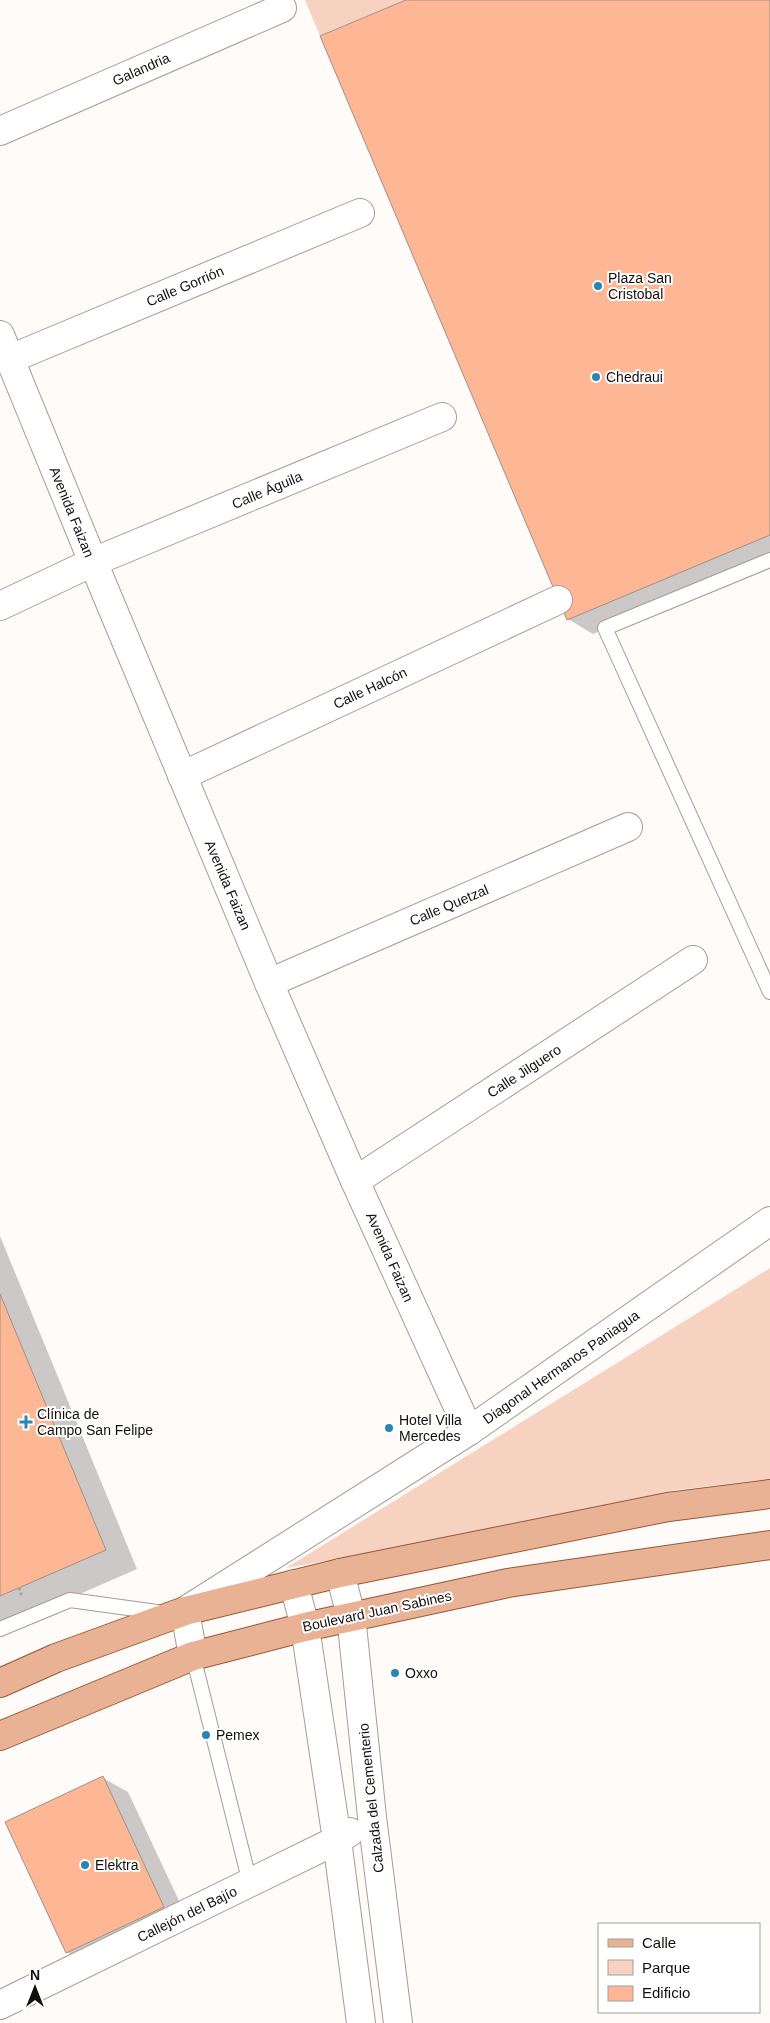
<svg xmlns="http://www.w3.org/2000/svg" width="770" height="2023" font-family="Arial,sans-serif">
<style>
.green{fill:#f8d2c1}
.shadow{fill:#0003}
.building{fill:#feb794;stroke:#9e9089}
.lines{fill:none;stroke-linecap:round;stroke-linejoin:round}
.service-casing{stroke:#a99b95;stroke-width:16}
.minor-casing{stroke:#a99b95;stroke-width:30}
.secondary-casing{stroke:#a99b95;stroke-width:30}
.primary-casing{stroke:#965838;stroke-width:30}
.path{stroke:#a8a4a2;stroke-width:3;stroke-dasharray:2.5 2.5;stroke-linecap:butt}
.service{stroke:#fff;stroke-width:14}
.minor{stroke:#fff;stroke-width:28}
.secondary{stroke:#fff;stroke-width:28}
.primary{stroke:#eab295;stroke-width:28}
.poi-dot{fill:#2a85b2;stroke:#fff;stroke-width:2}
.labels{text-anchor:middle;stroke-width:4;stroke-linejoin:round;paint-order:stroke}
.street-label{font-size:14px;fill:#140f0d;stroke:#fff}
.poi-label{font-size:14px;fill:#140f0d;stroke:#fff;text-anchor:start}
</style>
<rect width="100%" height="100%" fill="#fefbf9"/>
<!-- green -->
<g class="green">
<path d="M 305,0 L 406,0 L 320,36 Z"/>
<path d="M 770,1268 L 770,1479 L 675,1490 L 424,1544 L 286,1568 Z"/>
</g>
<!-- shadow -->
<g class="shadow">
<path d="M 410,0 L 770,0 L 770,560 L 593,634 L 568,619 Z"/>
<path d="M 0,1236 L 137,1569 L 0,1629 Z"/>
<path d="M 103,1778 L 128,1792 L 189,1922 L 92,1967 L 67,1952 Z"/>
</g>
<!-- building -->
<g class="building">
<path d="M 406,0 L 770,0 L 770,535 L 567,620 L 320,36 Z"/>
<path d="M 0,1294 L 106,1550 L 0,1596 Z"/>
<path d="M 103,1776 L 164,1907 L 66,1953 L 5,1822 Z"/>
</g>
<g class="lines">
<!-- service casing -->
<g class="service-casing">
<g id="service">
<path d="M 770,560 L 605,628 L 770,992"/>
<path d="M 0,1629 L 70,1600 L 164,1613"/>
<path d="M 193,1656 L 250,1883"/>
</g>
</g>
<!-- minor casing -->
<g class="minor-casing">
<g id="minor">
<path d="M 0,131 L 282,8"/>
<path d="M 10,359 L 360,213"/>
<path d="M 0,606 L 93,562 L 442,417"/>
<path d="M 182,776 L 558,600"/>
<path d="M 269,983 L 628,827"/>
<path d="M 355,1181 L 693,960"/>
<path d="M 340,1573 L 351,1616 L 372,1817 L 398,2023"/>
<path d="M 294,1584 L 305,1627 L 337,1840 L 361,2023"/>
<path d="M 0,2005 L 337,1840 L 350,1832"/>
</g>
</g>
<!-- secondary casing -->
<g class="secondary-casing">
<g id="secondary">
<path d="M 0,335 L 93,562 L 269,983 L 355,1181 L 469,1431"/>
<path d="M 193,1656 L 185,1611 L 469,1431 L 770,1221"/>
</g>
</g>
<!-- primary casing -->
<g class="primary-casing">
<g id="primary">
<path d="M 0,1683 L 56,1658 L 185,1611 L 340,1573 L 668,1507 L 770,1494"/>
<path d="M 0,1736 L 193,1656 L 305,1627 L 508,1583 L 770,1545"/>
</g>
</g>
<!-- path -->
<path class="path" d="M 19,1588 L 21,1594 L 24,1593"/>
<!-- service -->
<use href="#service" class="service"/>
<!-- minor -->
<use href="#minor" class="minor"/>
<!-- secondary -->
<use href="#secondary" class="secondary"/>
<!-- primary -->
<use href="#primary" class="primary"/>
</g>
<!-- markers -->
<g class="poi-dot">
<circle cx="598" cy="286" r="5"/>
<circle cx="596" cy="377" r="5"/>
<path d="M23.5 1414.5h5v5h5v5h-5v5h-5v-5h-5v-5h5z"/>
<circle cx="389" cy="1428" r="5"/>
<circle cx="395" cy="1673" r="5"/>
<circle cx="206" cy="1735" r="5"/>
<circle cx="85" cy="1865" r="5"/>
</g>
<g class="labels">
<!-- street labels -->
<g class="street-label">
<text transform="translate(141 69) rotate(-24)" y="5">Galandria</text>
<text transform="translate(185 286) rotate(-23)" y="5">Calle Gorrión</text>
<text transform="translate(267 490) rotate(-23)" y="5">Calle Águila</text>
<text transform="translate(72 512) rotate(68)" y="5">Avenida Faizan</text>
<text transform="translate(370 688) rotate(-25)" y="5">Calle Halcón</text>
<text transform="translate(228 885) rotate(67)" y="5">Avenida Faizan</text>
<text transform="translate(449 905) rotate(-23)" y="5">Calle Quetzal</text>
<text transform="translate(524 1071) rotate(-33)" y="5">Calle Jilguero</text>
<text transform="translate(390 1257) rotate(66)" y="5">Avenida Faizan</text>
<text transform="translate(561 1367) rotate(-35)" y="5">Diagonal Hermanos Paniagua</text>
<text transform="translate(377 1611) rotate(-12)" y="5">Boulevard Juan Sabines</text>
<text transform="translate(371 1798) rotate(-96)" y="5">Calzada del Cementerio</text>
<text transform="translate(187 1914) rotate(-26)" y="5">Callejón del Bajío</text>
</g>
<!-- poi labels -->
<g class="poi-label">
<text x="608" y="283">Plaza San<tspan x="608" dy="16">Cristobal</tspan></text>
<text x="606" y="382">Chedraui</text>
<text x="37" y="1419">Clínica de<tspan x="37" dy="16">Campo San Felipe</tspan></text>
<text x="399" y="1425">Hotel Villa<tspan x="399" dy="16">Mercedes</tspan></text>
<text x="405" y="1678">Oxxo</text>
<text x="216" y="1740">Pemex</text>
<text x="95" y="1870">Elektra</text>
</g>
</g>
<!-- legend -->
<rect x="598" y="1923" width="162" height="90" fill="#ffffff" stroke="#a19f9e"/>
<rect x="608" y="1939" width="25" height="8" fill="#eab295" stroke="#a19f9e"/>
<text x="642" y="1948" font-size="15" fill="#140f0d">Calle</text>
<rect x="608" y="1960" width="25" height="15" fill="#f8d2c1" stroke="#a19f9e"/>
<text x="642" y="1973" font-size="15" fill="#140f0d">Parque</text>
<rect x="608" y="1986" width="25" height="15" fill="#feb794" stroke="#a19f9e"/>
<text x="642" y="1998" font-size="15" fill="#140f0d">Edificio</text>
<!-- north arrow -->
<g transform="translate(35 1988)" stroke="#ffffff" stroke-width="4" paint-order="stroke">
<path d="M0-4L9 19L0 12L-9 19Z" fill="#140f0d"/>
<text y="-8" font-size="14" font-weight="bold" text-anchor="middle" fill="#140f0d">N</text>
</g>
</svg>
